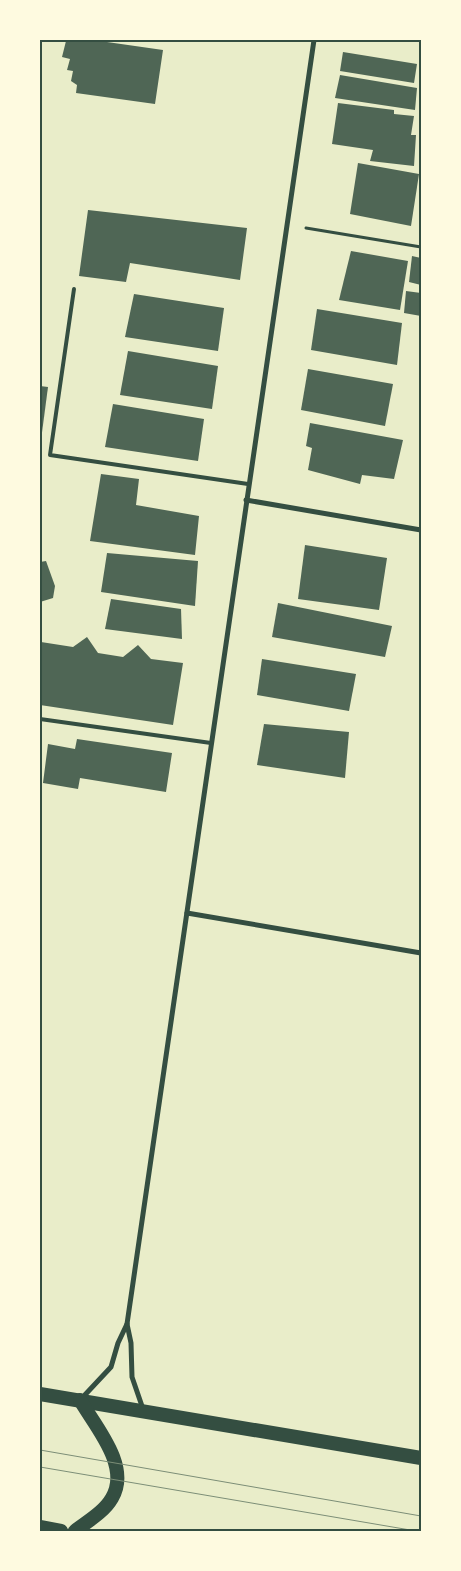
<svg xmlns="http://www.w3.org/2000/svg" width="461" height="1571" font-family="'Sofia Sans Condensed',sans-serif">
<style>
.building{fill:#4f6655}
.lines{fill:none;stroke-linecap:round;stroke-linejoin:round}
.path{stroke:#344e41;stroke-width:3}
.service{stroke:#344e41;stroke-width:4}
.minor{stroke:#344e41;stroke-width:5}
.trunk{stroke:#344e41;stroke-width:14}
.tram{stroke:#7c8e77;stroke-width:1}
.neatline{fill:none;stroke:#344e41;stroke-width:2}
</style>
<rect width="100%" height="100%" fill="#e9edc9"/>
<!-- building -->
<g class="building">
<path d="M 68,40 L 93,40 L 163,50 L 155,104 L 76,93 L 77,85 L 71,81 L 73,71 L 67,70 L 70,59 L 62,57 L 66,41 Z"/>
<path d="M 343,52 L 417,64 L 414,83 L 340,71 Z"/>
<path d="M 340,75 L 417,88 L 415,110 L 335,98 Z"/>
<path d="M 338,103 L 394,110 L 394,114 L 414,116 L 411,135 L 416,135 L 414,166 L 370,161 L 373,150 L 332,144 Z"/>
<path d="M 358,163 L 419,174 L 411,226 L 350,214 Z"/>
<path d="M 88,210 L 247,228 L 240,280 L 130,263 L 126,282 L 79,276 Z"/>
<path d="M 351,251 L 408,261 L 400,310 L 339,300 Z"/>
<path d="M 412,256 L 421,258 L 421,285 L 409,282 Z"/>
<path d="M 406,291 L 421,293 L 421,316 L 404,313 Z"/>
<path d="M 134,294 L 224,308 L 218,351 L 125,337 Z"/>
<path d="M 317,309 L 402,323 L 397,365 L 311,350 Z"/>
<path d="M 128,351 L 218,366 L 212,409 L 120,395 Z"/>
<path d="M 308,369 L 393,384 L 385,426 L 301,410 Z"/>
<path d="M 40,386 L 48,387 L 41,440 L 40,440 Z"/>
<path d="M 113,404 L 204,419 L 198,461 L 105,447 Z"/>
<path d="M 310,423 L 403,440 L 394,479 L 362,475 L 360,484 L 308,470 L 312,448 L 306,446 Z"/>
<path d="M 101,474 L 139,479 L 136,505 L 199,516 L 195,555 L 90,541 Z"/>
<path d="M 305,545 L 387,558 L 379,610 L 298,599 Z"/>
<path d="M 107,553 L 198,561 L 195,606 L 101,592 Z"/>
<path d="M 46,561 L 55,586 L 53,598 L 40,602 L 40,562 Z"/>
<path d="M 111,599 L 181,609 L 182,639 L 105,629 Z"/>
<path d="M 278,603 L 392,626 L 385,657 L 272,637 Z"/>
<path d="M 87,637 L 98,653 L 123,657 L 138,645 L 151,659 L 183,663 L 173,725 L 40,705 L 41,642 L 73,647 Z"/>
<path d="M 262,659 L 356,674 L 349,711 L 257,695 Z"/>
<path d="M 264,724 L 349,732 L 345,778 L 257,765 Z"/>
<path d="M 77,739 L 172,753 L 166,792 L 80,778 L 78,789 L 43,783 L 48,744 L 75,749 Z"/>
</g>
<g class="lines">
<!-- path -->
<path class="path" d="M 306,228 L 421,247"/>
<!-- service -->
<g class="service">
<path d="M 74,289 L 50,455 L 248,484"/>
<path d="M 40,719 L 211,743"/>
</g>
<!-- minor -->
<g class="minor">
<path d="M 246,500 L 421,530"/>
<path d="M 187,913 L 421,953"/>
<path d="M 82,1398 L 111,1367 L 118,1343 L 127,1324"/>
<path d="M 143,1409 L 132,1377 L 131,1343 L 127,1324 L 314,40"/>
</g>
<!-- trunk -->
<g class="trunk">
<path d="M 40,1394 L 421,1458"/>
<path d="M 40,1527 L 61,1531"/>
<path d="M 75,1531 C 88,1521 104,1512 112,1498 C 131,1466 95,1426 80,1400"/>
</g>
<!-- tram -->
<g class="tram">
<path d="M 40,1450 L 421,1516"/>
<path d="M 40,1467 L 416,1531"/>
</g>
</g>
<!-- border -->
<rect width="461" height="1571" fill="none" stroke="#fefae0" stroke-width="82"/>
<rect x="41" y="41" width="379" height="1489" class="neatline"/>
</svg>
